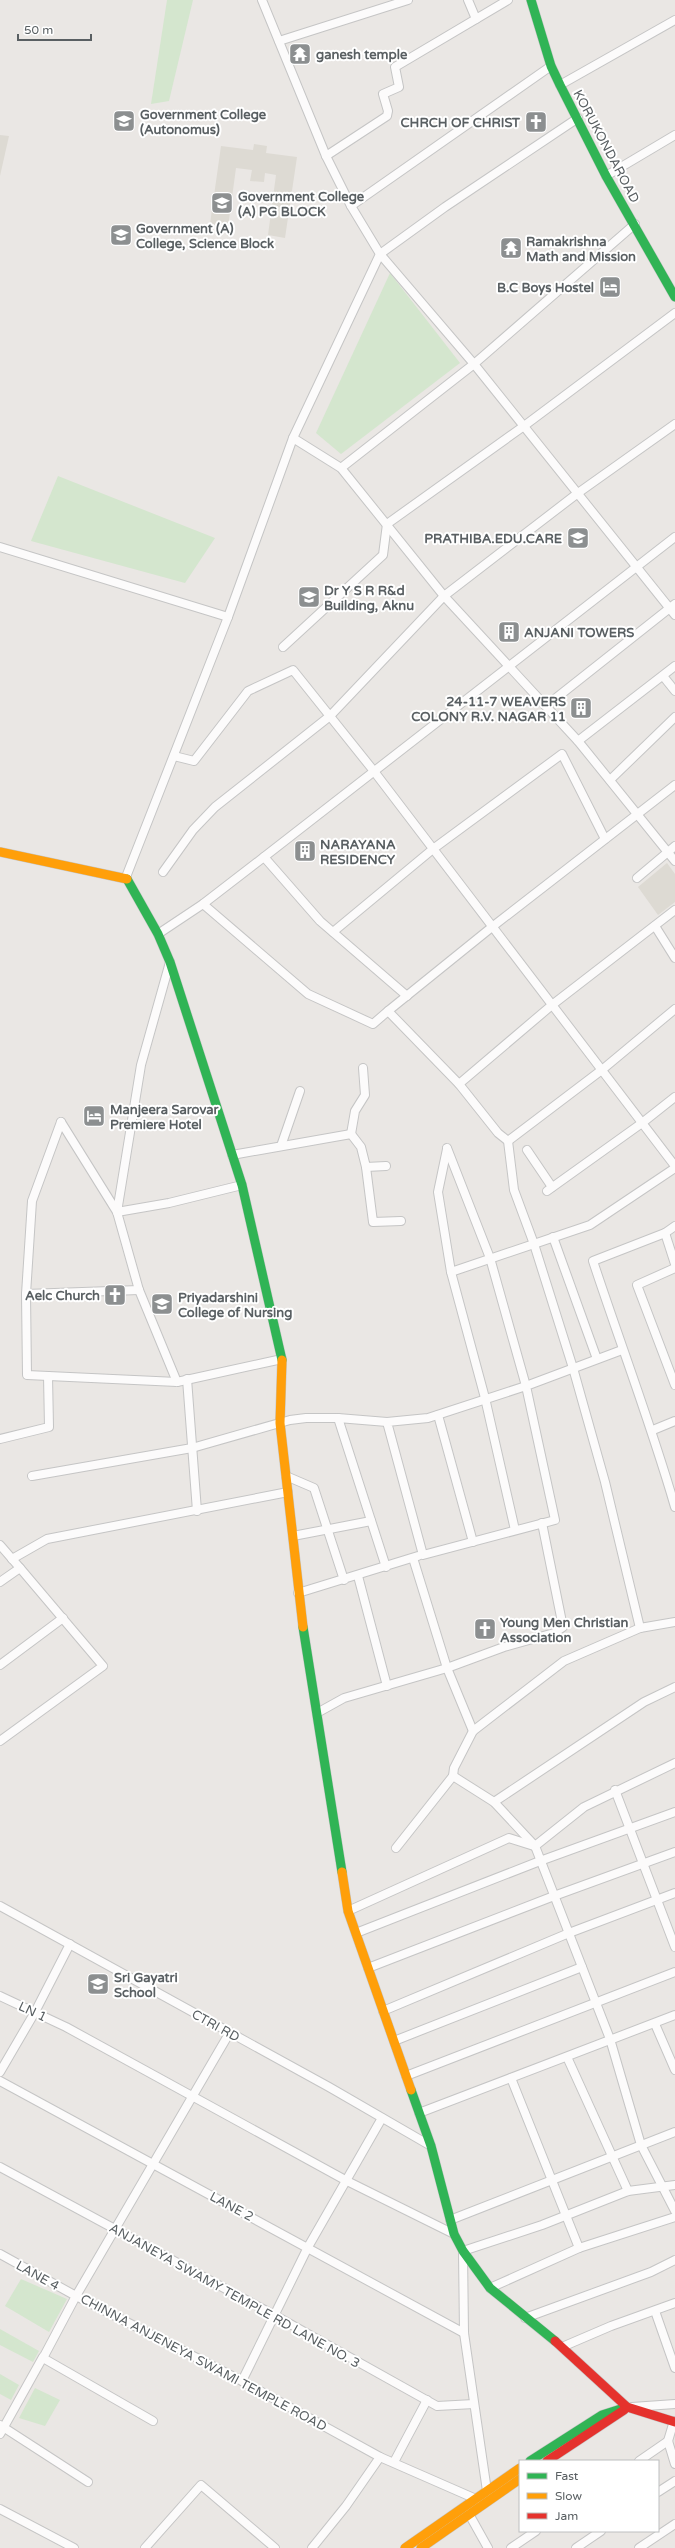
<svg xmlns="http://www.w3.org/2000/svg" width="675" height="2548" font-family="'Varela Round',sans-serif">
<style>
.education{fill:#dddad3}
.green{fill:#d4e6ce}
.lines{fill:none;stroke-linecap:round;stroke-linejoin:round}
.street-casing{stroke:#c5c5c5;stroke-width:10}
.fast-casing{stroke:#c6c6c6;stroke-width:10}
.slow-casing{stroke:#c6c6c6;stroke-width:10}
.jam-casing{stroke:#c6c6c6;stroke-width:10}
.street{stroke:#fcfbfb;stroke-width:8}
.fast{stroke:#30b455;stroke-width:9}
.slow{stroke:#ff9f0a;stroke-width:9}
.jam{stroke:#e5322d;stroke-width:9}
.labels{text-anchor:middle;stroke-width:4;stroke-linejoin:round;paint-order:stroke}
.poi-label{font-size:13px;font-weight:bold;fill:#595f62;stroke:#fff;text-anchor:start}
.street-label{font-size:13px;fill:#595f62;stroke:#fff}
</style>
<rect width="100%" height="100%" fill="#eae7e4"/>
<!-- education -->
<g class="education">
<path d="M 0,135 L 9,136 L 0,176 Z"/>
<path d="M 254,144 L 267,146 L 266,153 L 297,157 L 285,238 L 268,235 L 276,175 L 265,173 L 264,182 L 250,181 L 252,170 L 236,168 L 228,227 L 210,224 L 221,146 L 253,150 Z"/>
<path d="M 667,863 L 675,874 L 675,902 L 658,915 L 638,887 Z"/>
</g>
<!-- green -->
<g class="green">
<path d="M 167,0 L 193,0 L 169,101 L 151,104 Z"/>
<path d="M 390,273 L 460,363 L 341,454 L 316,433 Z"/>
<path d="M 58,476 L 215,538 L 185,583 L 31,541 Z"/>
<path d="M 21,2279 L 67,2299 L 49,2332 L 5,2306 Z"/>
<path d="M 0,2329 L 39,2351 L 33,2362 L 0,2345 Z"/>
<path d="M 0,2374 L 19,2385 L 11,2400 L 0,2394 Z"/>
<path d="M 35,2388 L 60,2400 L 45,2426 L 19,2418 Z"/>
</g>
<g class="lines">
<!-- street casing -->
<g class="street-casing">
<g id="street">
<path d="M 468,0 L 476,19"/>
<path d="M 279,41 L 408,0"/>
<path d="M 560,85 L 675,20"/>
<path d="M 578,118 L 445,207 L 380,254 L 474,364 L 675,615"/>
<path d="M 326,156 L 387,116 L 388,111 L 383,94 L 399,87 L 395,67 L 508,0"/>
<path d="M 606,176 L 675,135"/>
<path d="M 351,206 L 551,66"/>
<path d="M 293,438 L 341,468 L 444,596 L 578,741 L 675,861"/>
<path d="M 341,468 L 474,364 L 635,224"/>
<path d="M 0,547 L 228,617"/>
<path d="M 283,647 L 383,555 L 387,524 L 524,426 L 675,313"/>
<path d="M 663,676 L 675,691"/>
<path d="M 546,706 L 675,604"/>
<path d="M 578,741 L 675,666"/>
<path d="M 174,756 L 194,761 L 248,691 L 293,670 L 373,770 L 675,1166"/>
<path d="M 610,780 L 675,717"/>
<path d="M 264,857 L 320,921 L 407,996"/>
<path d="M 163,872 L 193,830 L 215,807 L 330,716 L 444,596 L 578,493 L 675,424"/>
<path d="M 126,877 L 228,617 L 293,438 L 380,254 L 351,206 L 326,156 L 262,0"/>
<path d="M 637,878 L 675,846"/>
<path d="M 203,904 L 308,994 L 373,1024 L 388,1011"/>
<path d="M 655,926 L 675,958"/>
<path d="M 333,932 L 433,849 L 562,754 L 605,839"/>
<path d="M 158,934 L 203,904 L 264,857 L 675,537"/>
<path d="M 170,962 L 141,1065 L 117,1212 L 169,1203 L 242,1185"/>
<path d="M 459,1084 L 552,1005 L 675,910"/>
<path d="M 61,1122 L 32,1201 L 26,1294 L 27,1375 L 177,1382 L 282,1359"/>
<path d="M 61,1122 L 117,1212 L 139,1290 L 177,1382"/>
<path d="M 351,1134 L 355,1111 L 365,1095 L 363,1068"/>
<path d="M 508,1141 L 603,1069 L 675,1009"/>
<path d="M 281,1146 L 300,1091"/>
<path d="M 447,1148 L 490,1258 L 526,1386 L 555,1520 L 423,1555 L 387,1422 L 428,1418 L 526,1386 L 622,1350"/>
<path d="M 447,1149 L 438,1192 L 451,1272 L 485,1398 L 515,1530"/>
<path d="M 527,1150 L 552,1187"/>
<path d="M 232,1155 L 351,1134 L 361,1147 L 366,1167 L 386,1166"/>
<path d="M 366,1167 L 373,1222 L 401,1221"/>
<path d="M 547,1191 L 642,1123 L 675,1097"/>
<path d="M 675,1226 L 665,1233 L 593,1261 C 620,1343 651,1424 675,1507"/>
<path d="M 665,1233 L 675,1264"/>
<path d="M 553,1237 L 597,1359"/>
<path d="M 675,1268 L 637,1285 L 675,1385"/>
<path d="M 451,1272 L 590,1225 L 675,1168"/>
<path d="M 26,1294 L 139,1290"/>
<path d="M 187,1379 L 197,1511"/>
<path d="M 438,1415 L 473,1542"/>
<path d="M 653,1430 L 675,1421"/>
<path d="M 0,1439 L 49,1427 L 48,1376"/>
<path d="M 32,1476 L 192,1448 L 290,1420 L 306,1418 L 338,1418"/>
<path d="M 286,1476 L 314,1488 L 344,1580"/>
<path d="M 293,1536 L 371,1521"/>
<path d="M 0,1545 L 20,1568"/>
<path d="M 413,1558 L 447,1668 L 473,1731"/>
<path d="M 12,1559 L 47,1539 L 288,1492"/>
<path d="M 386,1567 L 338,1418 L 387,1422"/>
<path d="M 358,1576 L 387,1686"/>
<path d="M 0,1582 L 20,1568 L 103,1666 L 0,1741"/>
<path d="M 298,1593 L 418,1556"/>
<path d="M 640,1628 L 605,1482 L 573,1368 L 534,1244 L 514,1190 L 508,1141 L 498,1133 L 459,1084 L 388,1011 L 492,927 L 675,785"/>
<path d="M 0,1665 L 63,1618"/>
<path d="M 317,1713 L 344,1698 L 447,1668 L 504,1647 L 554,1633 L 563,1627 L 542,1523"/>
<path d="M 453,1776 L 494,1802 L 535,1846 L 610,2039 L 641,2145 L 675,2211"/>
<path d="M 615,1790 L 675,1947"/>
<path d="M 494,1802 L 644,1702 L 675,1687"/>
<path d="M 535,1846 L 584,1807 L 675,1763"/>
<path d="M 396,1848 L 453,1776 L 454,1768 L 473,1731 L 564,1661 L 640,1628 L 675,1622"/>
<path d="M 0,1906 L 329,2087 L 431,2146"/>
<path d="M 348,1911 L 509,1838 L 534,1846"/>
<path d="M 356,1933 L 540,1861 L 675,1812"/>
<path d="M 368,1968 L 554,1896 L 675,1852"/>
<path d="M 0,1996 L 66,2027 L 347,2181 L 454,2234"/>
<path d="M 383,2011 L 569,1933 L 675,1893"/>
<path d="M 655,2024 L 675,2070"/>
<path d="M 230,2032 L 76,2296 L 242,2381 L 380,2457 L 476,2499"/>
<path d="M 394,2041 L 582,1967"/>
<path d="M 567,2057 L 628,2191"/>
<path d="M 0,2072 L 35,2012 L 70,1944"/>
<path d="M 406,2076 L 675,1972"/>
<path d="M 511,2078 L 579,2248 L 675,2217"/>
<path d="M 0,2081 L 464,2333"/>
<path d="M 419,2113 L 675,2015"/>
<path d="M 0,2167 L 274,2315 L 437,2406 L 474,2404"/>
<path d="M 450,2220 L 675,2132"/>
<path d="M 0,2254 L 76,2296 L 43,2358 L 153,2421"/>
<path d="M 490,2288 L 579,2248"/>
<path d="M 655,2311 L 675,2368"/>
<path d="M 525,2318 L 651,2272 L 675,2260"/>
<path d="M 562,2347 L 611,2326 L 675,2303"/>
<path d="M 242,2381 L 308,2247 L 382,2118"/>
<path d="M 632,2407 L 675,2404"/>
<path d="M 674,2421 L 668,2441 L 675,2464"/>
<path d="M 0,2425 L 88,2482"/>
<path d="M 0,2434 L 43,2357"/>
<path d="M 639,2461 L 668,2441"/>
<path d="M 394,2462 L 427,2400"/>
<path d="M 487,2491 L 464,2333 L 463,2251 L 542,2225 L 628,2191 L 675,2185"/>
<path d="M 658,2492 L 675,2481"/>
<path d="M 0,2509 L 74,2548"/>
<path d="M 469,2514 L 488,2548"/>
<path d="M 145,2548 L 201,2485 L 275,2548"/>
<path d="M 312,2548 L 346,2506 L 380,2457"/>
<path d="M 511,2548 L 536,2531"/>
<path d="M 576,2548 L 601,2531"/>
<path d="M 639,2548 L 675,2524"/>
</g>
</g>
<!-- fast casing -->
<g class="fast-casing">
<g id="fast">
<path d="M 531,0 L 551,66 L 560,85 L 606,176 L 675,297"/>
<path d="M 127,879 L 158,934 L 170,962 L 242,1185 L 282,1360"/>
<path d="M 303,1627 L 342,1872"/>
<path d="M 411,2090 L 431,2146 L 454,2234 L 463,2251 L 490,2288 L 555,2341"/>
<path d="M 530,2461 L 602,2415 L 627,2407"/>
</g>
</g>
<!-- slow casing -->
<g class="slow-casing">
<g id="slow">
<path d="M 0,852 L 127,879"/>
<path d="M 282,1360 L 280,1423 L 303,1627"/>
<path d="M 342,1872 L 348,1911 L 411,2090"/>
<path d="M 405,2548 L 520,2468"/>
<path d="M 421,2548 L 520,2479"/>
</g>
</g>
<!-- jam casing -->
<g class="jam-casing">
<g id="jam">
<path d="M 555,2341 L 627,2407 L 675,2422"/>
<path d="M 547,2461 L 624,2410"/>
</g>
</g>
<!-- street -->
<use href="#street" class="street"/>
<!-- fast -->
<use href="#fast" class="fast"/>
<!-- slow -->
<use href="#slow" class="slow"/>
<!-- jam -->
<use href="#jam" class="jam"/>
</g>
<!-- icons -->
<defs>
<g id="temple-square" transform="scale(1.15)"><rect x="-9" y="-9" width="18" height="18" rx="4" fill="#8c8f90" stroke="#fff"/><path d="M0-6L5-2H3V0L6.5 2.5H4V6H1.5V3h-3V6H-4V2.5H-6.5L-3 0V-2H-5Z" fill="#fff"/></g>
<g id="university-square" transform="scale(1.15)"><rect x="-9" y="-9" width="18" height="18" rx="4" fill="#8c8f90" stroke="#fff"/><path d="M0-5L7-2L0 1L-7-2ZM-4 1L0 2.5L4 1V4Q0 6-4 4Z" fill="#fff"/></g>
<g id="church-square" transform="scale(1.15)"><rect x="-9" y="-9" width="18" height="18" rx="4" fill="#8c8f90" stroke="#fff"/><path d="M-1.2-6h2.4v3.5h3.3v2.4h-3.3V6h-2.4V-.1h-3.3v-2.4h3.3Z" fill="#fff"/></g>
<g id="school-square" transform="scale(1.15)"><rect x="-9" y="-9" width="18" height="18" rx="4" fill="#8c8f90" stroke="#fff"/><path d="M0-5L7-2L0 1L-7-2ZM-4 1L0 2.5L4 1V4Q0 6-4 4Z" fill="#fff"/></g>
<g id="hotel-square" transform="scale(1.15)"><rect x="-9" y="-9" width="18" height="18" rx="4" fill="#8c8f90" stroke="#fff"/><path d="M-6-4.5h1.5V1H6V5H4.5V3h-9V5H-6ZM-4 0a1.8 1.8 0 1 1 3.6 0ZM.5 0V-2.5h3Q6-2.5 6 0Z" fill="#fff"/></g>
<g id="building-square" transform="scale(1.15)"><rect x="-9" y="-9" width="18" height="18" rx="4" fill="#8c8f90" stroke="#fff"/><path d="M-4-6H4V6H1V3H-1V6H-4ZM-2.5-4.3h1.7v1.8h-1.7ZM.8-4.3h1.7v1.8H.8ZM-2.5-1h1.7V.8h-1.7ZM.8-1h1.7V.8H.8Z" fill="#fff"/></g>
</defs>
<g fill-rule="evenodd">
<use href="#temple-square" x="300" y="54"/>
<use href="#university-square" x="124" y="121"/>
<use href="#church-square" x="536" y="122"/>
<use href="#school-square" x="222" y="203"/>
<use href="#university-square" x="121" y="235"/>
<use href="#temple-square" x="511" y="248"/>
<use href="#hotel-square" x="610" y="287"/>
<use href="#school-square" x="578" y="538"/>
<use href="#university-square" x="309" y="597"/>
<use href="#building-square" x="509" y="632"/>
<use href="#building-square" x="581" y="708"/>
<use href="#building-square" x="305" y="851"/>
<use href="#hotel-square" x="94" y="1116"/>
<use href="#church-square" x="115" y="1295"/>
<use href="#university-square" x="162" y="1304"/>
<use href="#church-square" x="485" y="1629"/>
<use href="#school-square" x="98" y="1984"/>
</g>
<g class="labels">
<!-- poi labels -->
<g class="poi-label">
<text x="316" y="59">ganesh temple</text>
<text x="140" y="119">Government College<tspan x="140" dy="15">(Autonomus)</tspan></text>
<text x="520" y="127" text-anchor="end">CHRCH OF CHRIST</text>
<text x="238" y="201">Government College<tspan x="238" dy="15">(A) PG BLOCK</tspan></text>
<text x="136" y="233">Government (A)<tspan x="136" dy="15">College, Science Block</tspan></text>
<text x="526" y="246">Ramakrishna<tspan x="526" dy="15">Math and Mission</tspan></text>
<text x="594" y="292" text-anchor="end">B.C Boys Hostel</text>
<text x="562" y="543" text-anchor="end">PRATHIBA.EDU.CARE</text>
<text x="324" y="595">Dr Y S R R&amp;d<tspan x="324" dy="15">Building, Aknu</tspan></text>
<text x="524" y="637">ANJANI TOWERS</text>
<text x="566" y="706" text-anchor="end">24-11-7 WEAVERS<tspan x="566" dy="15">COLONY R.V. NAGAR 11</tspan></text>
<text x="320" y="849">NARAYANA<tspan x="320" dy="15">RESIDENCY</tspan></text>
<text x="110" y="1114">Manjeera Sarovar<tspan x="110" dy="15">Premiere Hotel</tspan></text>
<text x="100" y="1300" text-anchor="end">Aelc Church</text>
<text x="178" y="1302">Priyadarshini<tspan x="178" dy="15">College of Nursing</tspan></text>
<text x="500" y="1627">Young Men Christian<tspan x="500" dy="15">Association</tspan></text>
<text x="114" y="1982">Sri Gayatri<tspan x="114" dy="15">School</tspan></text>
</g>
<!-- street labels -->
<g class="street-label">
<text transform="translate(607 146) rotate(62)" y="5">KORUKONDAROAD</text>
<text transform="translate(33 2011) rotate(25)" y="5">LN 1</text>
<text transform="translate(216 2025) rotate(29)" y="5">CTRI RD</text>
<text transform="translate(232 2206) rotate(28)" y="5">LANE 2</text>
<text transform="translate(38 2275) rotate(29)" y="5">LANE 4</text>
<text transform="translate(235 2295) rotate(29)" y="5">ANJANEYA SWAMY TEMPLE RD LANE NO. 3</text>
<text transform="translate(204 2362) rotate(28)" y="5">CHINNA ANJENEYA SWAMI TEMPLE ROAD</text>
</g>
</g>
<!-- legend -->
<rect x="519" y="2460" width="140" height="72" fill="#ffffff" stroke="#bdbfc0"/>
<rect x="527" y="2473" width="20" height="6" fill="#30b455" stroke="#bdbfc0"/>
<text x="555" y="2480" font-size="12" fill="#595f62">Fast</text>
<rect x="527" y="2493" width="20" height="6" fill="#ff9f0a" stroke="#bdbfc0"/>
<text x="555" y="2500" font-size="12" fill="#595f62">Slow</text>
<rect x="527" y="2513" width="20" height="6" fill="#e5322d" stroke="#bdbfc0"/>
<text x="555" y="2520" font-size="12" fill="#595f62">Jam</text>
<!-- scale -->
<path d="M18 34v6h73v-6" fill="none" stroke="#595f62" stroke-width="2"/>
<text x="24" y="34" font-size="12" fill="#595f62" stroke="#ffffff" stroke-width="3" paint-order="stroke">50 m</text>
</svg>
